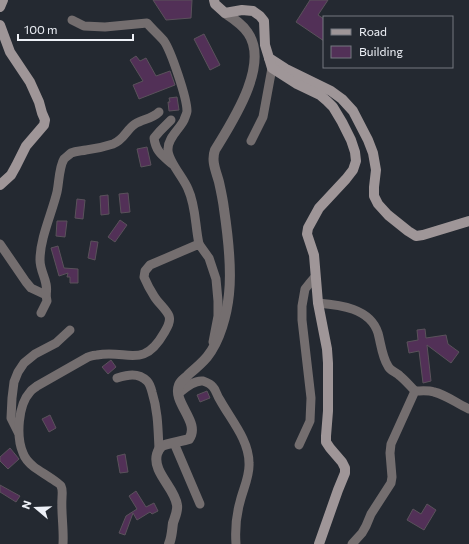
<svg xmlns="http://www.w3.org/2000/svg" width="469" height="544" font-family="Commissioner,sans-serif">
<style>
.building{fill:#523057;stroke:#5a525b}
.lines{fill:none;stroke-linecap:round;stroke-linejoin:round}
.minor{stroke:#746e6f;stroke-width:9}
.tertiary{stroke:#746e6f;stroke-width:10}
.secondary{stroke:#9f9698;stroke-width:10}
</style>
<rect width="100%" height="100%" fill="#242931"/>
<!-- building -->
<g class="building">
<path d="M 153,0 L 192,0 L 191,18 L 166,20 Z"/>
<path d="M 310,0 L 328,0 L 318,15 L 324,19 L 324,41 L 296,22 Z"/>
<path d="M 204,34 L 220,65 L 210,70 L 194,39 Z"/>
<path d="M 136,56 L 140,61 L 146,58 L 156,76 L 170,71 L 175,85 L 139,99 L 133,85 L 143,81 L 130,60 Z"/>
<path d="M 177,97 L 179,110 L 169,111 L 168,102 L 170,102 L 169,98 Z"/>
<path d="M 147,147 L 151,165 L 141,167 L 137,149 Z"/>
<path d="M 128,193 L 130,212 L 121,213 L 119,194 Z"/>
<path d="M 108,195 L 109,214 L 101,215 L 100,196 Z"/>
<path d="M 77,199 L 85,200 L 83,219 L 75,218 Z"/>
<path d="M 120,220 L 127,225 L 115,242 L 108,237 Z"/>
<path d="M 57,221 L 67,221 L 65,237 L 56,236 Z"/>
<path d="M 91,241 L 98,242 L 95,260 L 88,258 Z"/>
<path d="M 58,246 L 64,268 L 78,269 L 78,283 L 70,283 L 70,277 L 67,277 L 68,273 L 59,276 L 51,248 Z"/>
<path d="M 425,329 L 426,338 L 446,335 L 448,344 L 459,352 L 451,363 L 427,345 L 431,381 L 423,383 L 419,351 L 409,353 L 407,342 L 418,340 L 417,330 Z"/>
<path d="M 111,360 L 116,367 L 108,374 L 102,367 Z"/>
<path d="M 207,391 L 210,398 L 200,402 L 197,395 Z"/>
<path d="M 50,415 L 56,428 L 49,432 L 42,419 Z"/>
<path d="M 10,448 L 19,459 L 8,469 L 0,461 L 0,457 Z"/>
<path d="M 125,454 L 128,472 L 120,473 L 117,456 Z"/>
<path d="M 0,485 L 20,496 L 16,502 L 0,492 Z"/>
<path d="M 136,491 L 146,507 L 154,503 L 158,511 L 152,514 L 150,512 L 137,520 L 133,513 L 125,535 L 119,533 L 126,516 L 137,509 L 129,496 Z"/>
<path d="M 427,504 L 436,510 L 424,530 L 407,520 L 413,509 L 421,514 Z"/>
</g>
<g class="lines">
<!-- minor -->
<g class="minor">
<path d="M 72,20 L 84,26 L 105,27 L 147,23 C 152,29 159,35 164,41 C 171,51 187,98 187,111 C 187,113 185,117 184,120 C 180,129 168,137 168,149 C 167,160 184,178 188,189 C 196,206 195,226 199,244"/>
<path d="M 171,120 L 160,131 L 154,138 C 156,152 162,155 172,164"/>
<path d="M 251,141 L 263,117 L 272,68"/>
<path d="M 0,244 L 26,282 L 31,288 L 46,295 L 47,301 L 41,313"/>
<path d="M 46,295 C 49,281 40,273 40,260 C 40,238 52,213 57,192 C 59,183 59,167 64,159 C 66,157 69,155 71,153 C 76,151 81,151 86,150 C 95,149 104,147 113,144 C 124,140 126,130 135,124 C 143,119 152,119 159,112"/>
<path d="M 318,303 C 340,305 370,308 378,333 C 381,344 382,357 388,366 C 390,371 396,372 400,376 C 405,380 410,386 415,391"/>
<path d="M 117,378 C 127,375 138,372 147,381 C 149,383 151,388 152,392 C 158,411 158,429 159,449"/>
<path d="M 179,393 C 185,388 194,380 203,381 C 206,382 211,384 213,387 C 216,390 217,396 220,400 C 231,420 249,440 249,463 C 250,476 243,489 240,502 C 236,516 235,530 236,544"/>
<path d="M 18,432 L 11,418 L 12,398 L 14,382 L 18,372 L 24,363 L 35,354 L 56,343 L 70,330"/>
<path d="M 174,443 L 200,504"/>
<path d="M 299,445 L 310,421 L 311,398 L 302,320 L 302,306 L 305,289 L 309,284 L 315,277"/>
<path d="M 63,544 C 64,529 61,513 62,498 C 62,494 63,490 61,486 C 60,483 39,471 34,467 C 29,463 25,459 23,453 C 16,437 18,405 30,392 C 32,389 35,388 37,386 L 88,357 C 91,356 94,355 97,355 C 127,349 143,370 164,333 C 167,328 171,322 169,316 C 166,309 158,303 154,296 C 150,290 147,284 144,277 L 145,271 L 150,265 L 199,244 L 209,258 L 216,279 L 218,301 L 218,316 L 213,342"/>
<path d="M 352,544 L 362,533 L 366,526 L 371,514 L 391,483 L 392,477 L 390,453 L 391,444 L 415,391 C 421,391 428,390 434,392 C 447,395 457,404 469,409"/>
</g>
<!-- tertiary -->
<path class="tertiary" d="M 169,544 C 172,537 172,530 173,523 C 175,517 178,511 177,505 C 175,488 152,472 157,454 C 158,451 159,448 162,446 C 165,444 183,441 189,439 C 201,422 172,403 179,385 C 181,380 186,378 189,374 C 195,369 202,363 207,357 C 220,341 227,314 229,294 C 232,267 228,236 224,209 C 223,200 221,191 219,182 C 216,171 211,161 215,150 C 232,122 270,65 248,33 C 243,25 234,19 225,13"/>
<!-- secondary -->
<g class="secondary">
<path d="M 214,0 L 215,4 L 225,13 L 242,10 L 253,11 L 260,16 L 264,21 L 265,45 L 269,58 L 286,69 L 331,91 L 342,99 L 353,111 L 368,140 L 373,153 L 376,170 L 374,187 L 374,196 L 378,204 L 388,215 L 408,231 L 416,236 L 423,235 L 469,221"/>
<path d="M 0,7 L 3,0"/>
<path d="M 0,25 L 10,52 L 30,82 L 39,102 L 42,113 L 45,120 L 44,125 L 26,146 L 16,166 L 11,175 L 0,185"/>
<path d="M 269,58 L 272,68 L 297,84 L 320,95 L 327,101 L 333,107 L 342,122 L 351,140 L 355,152 L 356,161 L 353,170 L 346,179 L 319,208 L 308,228 L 307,234 L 314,255 L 318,303 L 327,349 L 328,363 L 328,411 L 326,436 L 326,442 L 330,448 L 342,462 L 345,468 L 345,473 L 338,490 L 319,544"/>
</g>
</g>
<!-- legend -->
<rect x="323" y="16" width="130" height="52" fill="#242931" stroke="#757980"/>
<rect x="331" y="29" width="20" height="6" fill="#9f9698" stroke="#757980"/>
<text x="359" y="36" font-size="12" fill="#eef1f7">Road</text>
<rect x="331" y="46" width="20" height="12" fill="#523057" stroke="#757980"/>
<text x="359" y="56" font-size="12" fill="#eef1f7">Building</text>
<!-- north arrow -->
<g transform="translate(36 508) rotate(289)" stroke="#242931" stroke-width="3" paint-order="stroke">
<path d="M0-3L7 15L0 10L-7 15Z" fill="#eef1f7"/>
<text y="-6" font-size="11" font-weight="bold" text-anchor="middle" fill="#eef1f7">N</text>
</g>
<!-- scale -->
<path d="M18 34v6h115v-6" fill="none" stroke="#eef1f7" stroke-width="2"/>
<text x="24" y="34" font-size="12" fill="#eef1f7" stroke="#242931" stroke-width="3" paint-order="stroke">100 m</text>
</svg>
